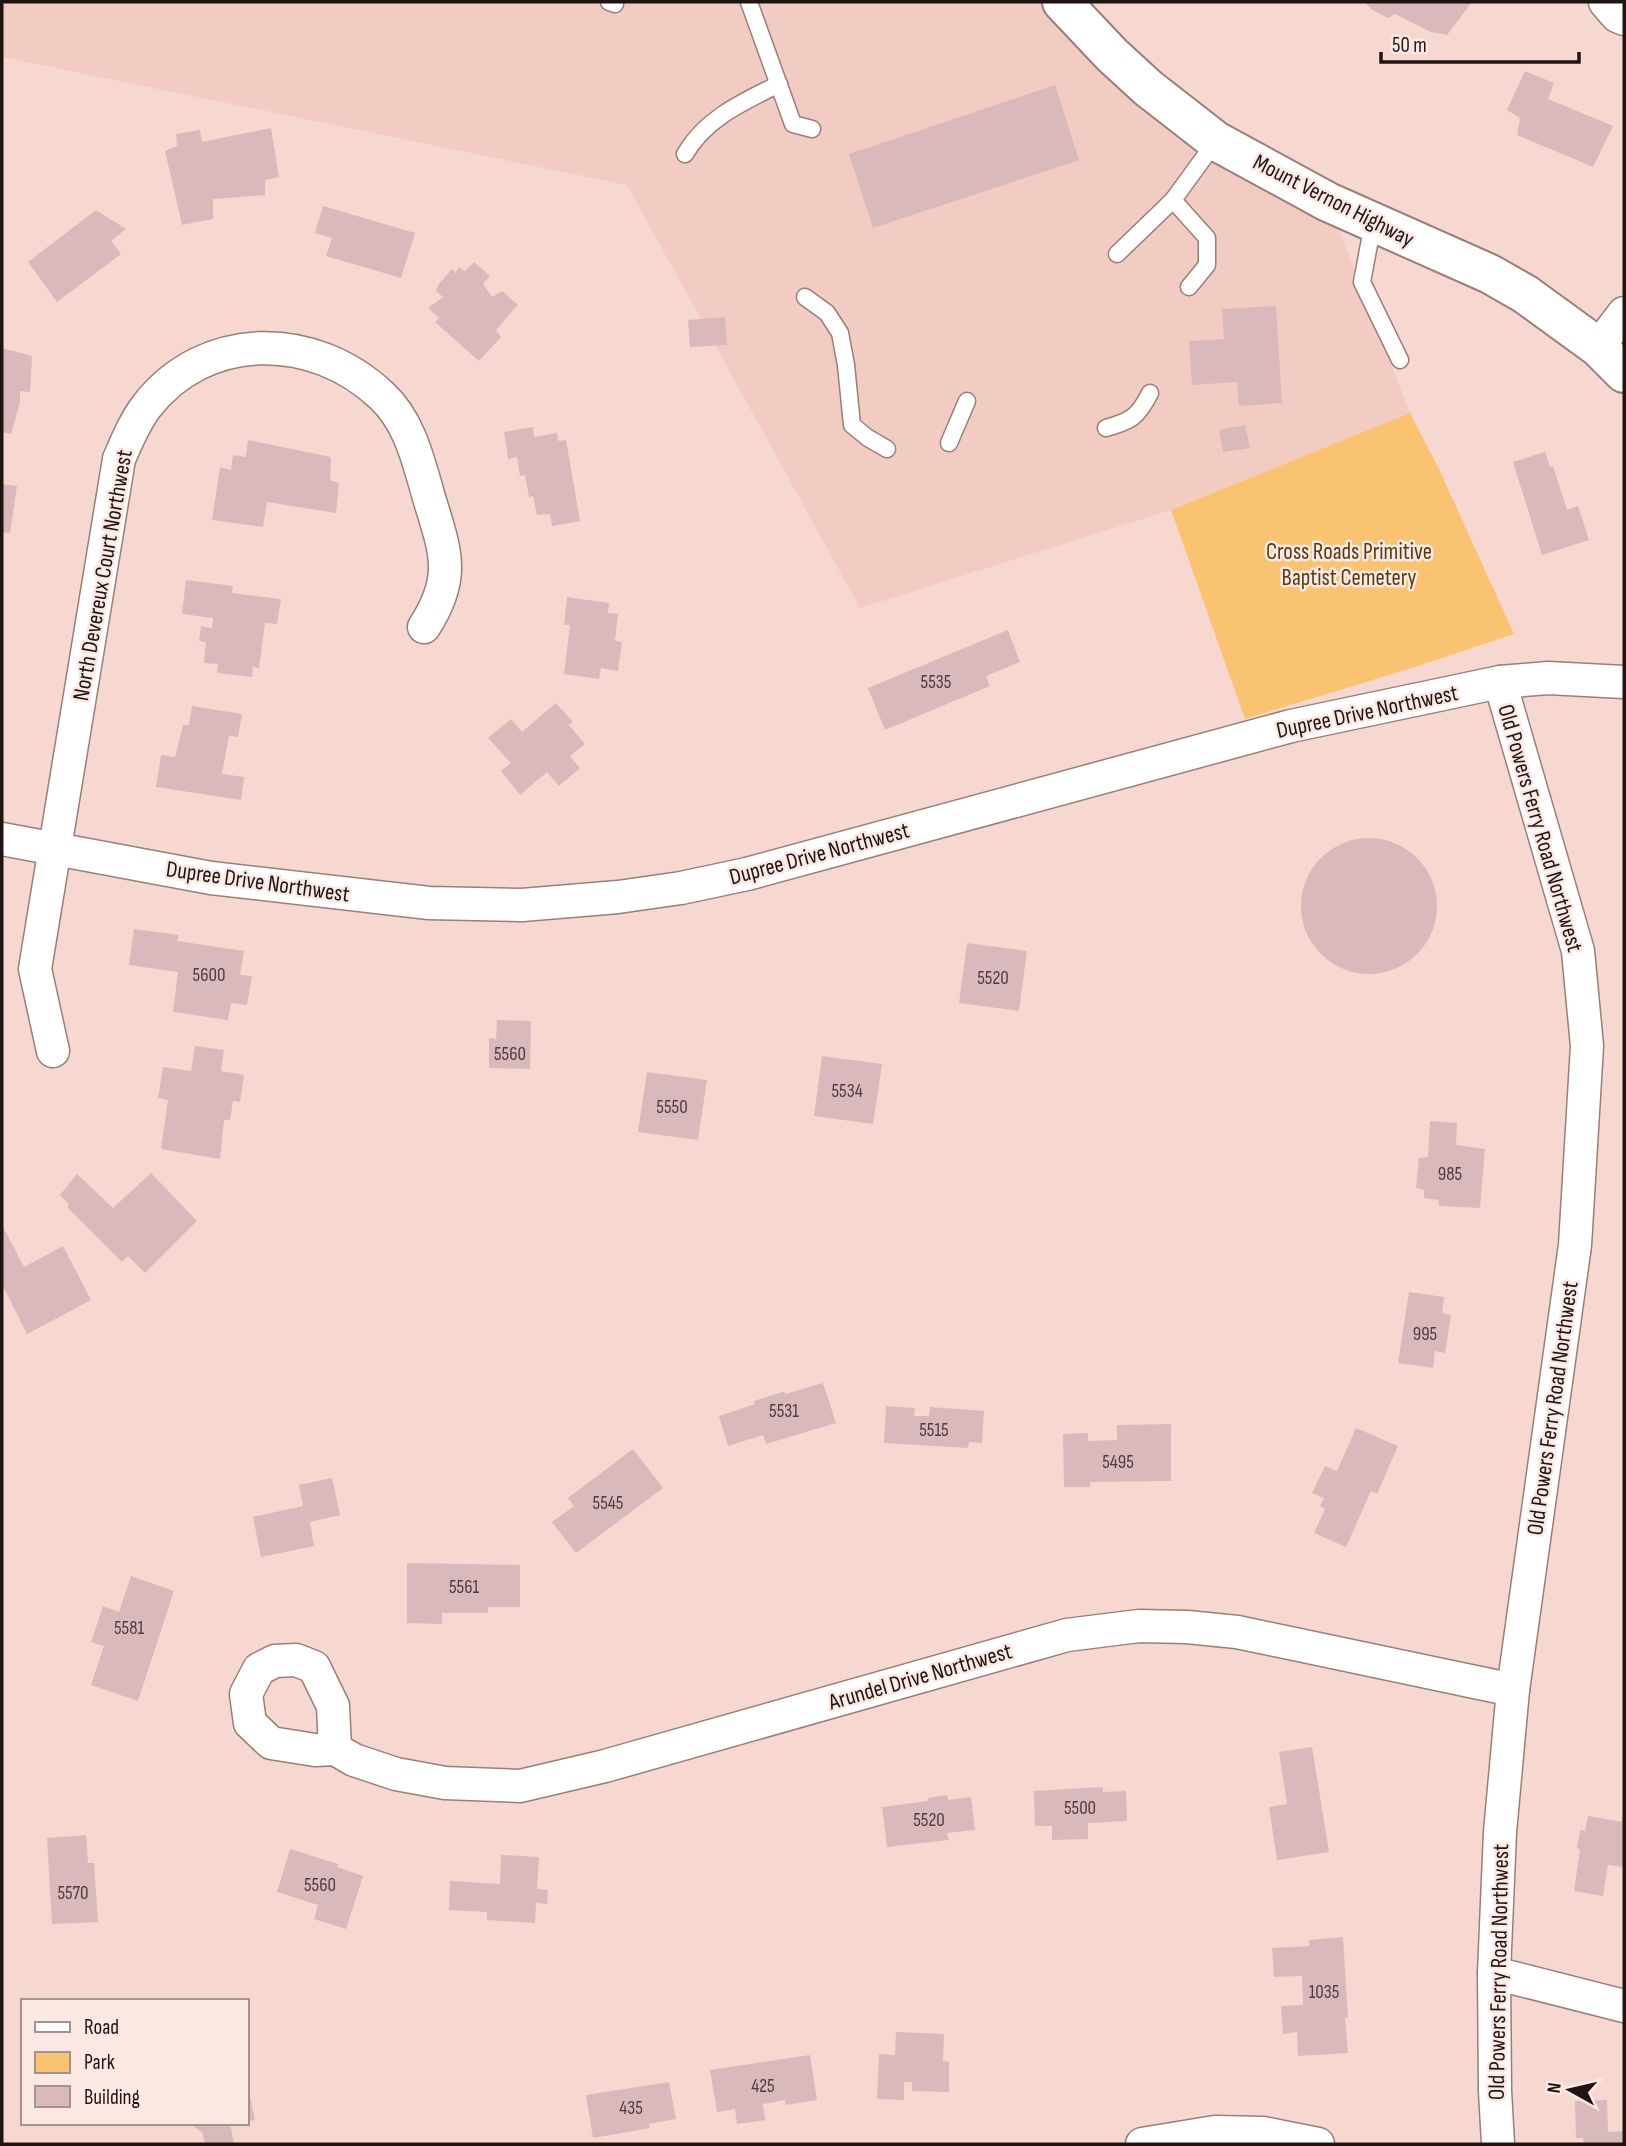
<svg xmlns="http://www.w3.org/2000/svg" width="1626" height="2146" font-family="'Sofia Sans Condensed',sans-serif">
<style>
.built{fill:#f2cbc2}
.green{fill:#fac371}
.building{fill:#d9b9bc}
.lines{fill:none;stroke-linecap:round;stroke-linejoin:round}
.service-casing{stroke:#9a7e78;stroke-width:19}
.minor-casing{stroke:#9a7e78;stroke-width:35}
.tertiary-casing{stroke:#9a7e78;stroke-width:42}
.service{stroke:#fff;stroke-width:16}
.minor{stroke:#fff;stroke-width:32}
.tertiary{stroke:#fff;stroke-width:38}
.labels{text-anchor:middle;stroke-width:5;stroke-linejoin:round;paint-order:stroke}
.number-label{font-size:19px;fill:#4e3d3c}
.street-label{font-size:23px;fill:#1f1412;stroke:#fbe8e3}
.park-label{font-size:23px;fill:#543b14;stroke:#fbe8e3}
</style>
<rect width="100%" height="100%" fill="#f7d8d0"/>
<!-- built -->
<path class="built" d="M 2,2 L 1049,2 L 1328,202 L 1410,413 L 1171,510 L 860,608 L 627,185 L 2,57 Z"/>
<!-- green -->
<path class="green" d="M 1410,413 L 1439,469 L 1514,634 L 1412,668 L 1245,719 L 1171,510 Z"/>
<!-- building -->
<g class="building">
<path d="M 1365,2 L 1472,2 L 1447,35 L 1431,32 L 1395,14 L 1388,18 L 1372,10 Z"/>
<path d="M 1525,71 L 1554,83 L 1548,99 L 1613,126 L 1593,167 L 1517,135 L 1520,118 L 1507,110 Z"/>
<path d="M 1055,85 L 1079,160 L 873,228 L 849,154 Z"/>
<path d="M 271,128 L 279,177 L 265,180 L 265,195 L 213,199 L 213,219 L 182,225 L 165,151 L 177,146 L 176,134 L 200,130 L 202,142 Z"/>
<path d="M 323,206 L 415,233 L 401,278 L 326,256 L 332,238 L 315,233 Z"/>
<path d="M 96,210 L 126,229 L 111,241 L 121,254 L 57,302 L 28,262 Z"/>
<path d="M 474,262 L 490,276 L 483,284 L 492,297 L 502,291 L 518,305 L 496,330 L 501,337 L 479,361 L 435,322 L 439,318 L 428,308 L 443,297 L 436,291 L 439,284 L 452,269 L 455,273 L 459,267 L 465,271 Z"/>
<path d="M 1276,306 L 1282,403 L 1239,406 L 1237,382 L 1192,385 L 1189,341 L 1224,339 L 1222,309 Z"/>
<path d="M 725,317 L 727,345 L 690,347 L 688,320 Z"/>
<path d="M 2,348 L 32,356 L 30,392 L 20,391 L 20,402 L 11,434 L 2,432 Z"/>
<path d="M 1245,425 L 1250,448 L 1223,452 L 1219,430 Z"/>
<path d="M 533,427 L 534,437 L 557,433 L 558,441 L 566,440 L 580,521 L 552,526 L 550,514 L 537,515 L 533,496 L 529,497 L 525,475 L 520,476 L 517,457 L 508,459 L 504,432 Z"/>
<path d="M 248,440 L 331,457 L 330,480 L 339,483 L 336,513 L 267,502 L 263,527 L 212,520 L 220,467 L 231,470 L 233,455 L 246,457 Z"/>
<path d="M 1545,452 L 1550,467 L 1553,466 L 1567,510 L 1578,506 L 1589,540 L 1542,555 L 1513,462 Z"/>
<path d="M 2,484 L 17,486 L 10,533 L 2,532 Z"/>
<path d="M 186,580 L 233,586 L 232,593 L 281,599 L 277,624 L 265,623 L 259,668 L 253,667 L 252,677 L 217,673 L 218,664 L 204,663 L 206,642 L 199,641 L 201,626 L 212,628 L 213,618 L 182,614 Z"/>
<path d="M 567,597 L 609,603 L 608,613 L 618,614 L 615,641 L 622,642 L 618,671 L 601,668 L 599,679 L 564,674 L 570,625 L 564,625 Z"/>
<path d="M 1008,630 L 1020,662 L 986,676 L 990,686 L 885,730 L 868,688 Z"/>
<path d="M 556,703 L 573,722 L 569,725 L 585,744 L 570,756 L 580,768 L 559,786 L 547,772 L 520,795 L 501,771 L 511,763 L 488,738 L 511,719 L 522,732 Z"/>
<path d="M 192,706 L 242,714 L 238,737 L 229,736 L 222,774 L 244,777 L 241,800 L 156,787 L 161,755 L 175,757 L 183,725 L 189,725 Z"/>
<circle cx="1369" cy="906" r="68"/>
<path d="M 134,929 L 179,935 L 177,941 L 244,951 L 240,975 L 252,976 L 247,1005 L 231,1003 L 228,1020 L 173,1012 L 178,972 L 129,965 Z"/>
<path d="M 967,943 L 1027,951 L 1019,1011 L 959,1003 Z"/>
<path d="M 497,1020 L 531,1021 L 530,1069 L 489,1068 L 489,1038 L 496,1039 Z"/>
<path d="M 195,1046 L 224,1050 L 221,1071 L 244,1075 L 240,1102 L 233,1101 L 230,1120 L 224,1120 L 220,1159 L 161,1149 L 168,1100 L 158,1098 L 163,1067 L 191,1071 Z"/>
<path d="M 822,1056 L 882,1064 L 873,1124 L 814,1116 Z"/>
<path d="M 647,1072 L 707,1080 L 698,1140 L 638,1132 Z"/>
<path d="M 1430,1121 L 1457,1123 L 1456,1145 L 1485,1149 L 1480,1208 L 1439,1206 L 1439,1200 L 1424,1198 L 1424,1190 L 1416,1188 L 1419,1158 L 1428,1157 Z"/>
<path d="M 151,1173 L 197,1221 L 145,1273 L 128,1256 L 122,1262 L 67,1207 L 69,1204 L 60,1195 L 77,1174 L 113,1208 Z"/>
<path d="M 2,1225 L 24,1267 L 63,1246 L 91,1300 L 27,1334 L 2,1284 Z"/>
<path d="M 1409,1292 L 1444,1297 L 1442,1313 L 1451,1315 L 1445,1353 L 1435,1351 L 1433,1368 L 1398,1363 Z"/>
<path d="M 823,1383 L 836,1423 L 766,1444 L 763,1435 L 728,1446 L 719,1416 L 755,1404 L 754,1401 L 785,1391 L 785,1394 Z"/>
<path d="M 886,1406 L 915,1408 L 914,1416 L 929,1416 L 930,1407 L 984,1411 L 982,1443 L 969,1442 L 968,1448 L 884,1443 Z"/>
<path d="M 1171,1424 L 1171,1481 L 1090,1482 L 1090,1487 L 1064,1487 L 1063,1434 L 1088,1433 L 1088,1441 L 1117,1440 L 1117,1425 Z"/>
<path d="M 1356,1428 L 1398,1446 L 1377,1494 L 1371,1491 L 1346,1547 L 1314,1533 L 1325,1509 L 1320,1506 L 1324,1498 L 1312,1493 L 1325,1466 L 1337,1471 Z"/>
<path d="M 633,1449 L 663,1488 L 576,1553 L 552,1522 L 574,1506 L 568,1498 Z"/>
<path d="M 332,1478 L 340,1515 L 310,1522 L 314,1546 L 261,1557 L 253,1517 L 303,1506 L 299,1485 Z"/>
<path d="M 407,1563 L 520,1565 L 520,1607 L 488,1607 L 488,1613 L 442,1613 L 442,1624 L 407,1623 Z"/>
<path d="M 131,1576 L 174,1591 L 138,1701 L 91,1685 L 104,1646 L 91,1642 L 103,1606 L 119,1612 Z"/>
<path d="M 1312,1747 L 1329,1852 L 1277,1860 L 1269,1807 L 1287,1804 L 1279,1752 Z"/>
<path d="M 1103,1787 L 1103,1792 L 1126,1791 L 1127,1821 L 1088,1823 L 1088,1839 L 1052,1840 L 1052,1826 L 1035,1826 L 1034,1791 Z"/>
<path d="M 947,1795 L 948,1800 L 971,1797 L 975,1830 L 947,1833 L 949,1840 L 887,1847 L 882,1807 L 928,1801 L 928,1798 Z"/>
<path d="M 1623,1815 L 1624,1815 L 1624,1867 L 1608,1865 L 1603,1896 L 1574,1891 L 1580,1850 L 1577,1848 L 1580,1830 L 1585,1831 L 1588,1816 L 1622,1822 Z"/>
<path d="M 86,1835 L 88,1863 L 94,1863 L 98,1922 L 52,1924 L 47,1838 Z"/>
<path d="M 290,1849 L 338,1864 L 337,1867 L 363,1876 L 346,1929 L 314,1919 L 318,1905 L 277,1892 Z"/>
<path d="M 501,1855 L 539,1857 L 537,1889 L 548,1890 L 547,1904 L 536,1903 L 535,1923 L 487,1920 L 487,1912 L 449,1910 L 450,1881 L 500,1884 Z"/>
<path d="M 1343,1937 L 1348,2018 L 1345,2018 L 1348,2053 L 1298,2056 L 1297,2032 L 1283,2034 L 1281,2006 L 1303,2005 L 1302,1976 L 1274,1977 L 1272,1948 L 1309,1946 L 1309,1940 Z"/>
<path d="M 896,2032 L 944,2034 L 943,2061 L 949,2062 L 949,2092 L 912,2091 L 912,2082 L 904,2082 L 904,2100 L 877,2099 L 879,2054 L 895,2055 Z"/>
<path d="M 810,2055 L 817,2100 L 785,2105 L 785,2100 L 763,2104 L 765,2120 L 737,2124 L 735,2109 L 717,2112 L 710,2070 Z"/>
<path d="M 669,2082 L 676,2119 L 649,2124 L 650,2128 L 593,2138 L 586,2095 Z"/>
<path d="M 249,2091 L 255,2120 L 247,2121 L 247,2092 Z"/>
<path d="M 1607,2100 L 1608,2132 L 1624,2131 L 1624,2144 L 1584,2144 L 1583,2138 L 1576,2138 L 1575,2101 Z"/>
<path d="M 188,2123 L 230,2123 L 234,2143 L 205,2144 L 202,2132 Z"/>
</g>
<g class="lines">
<!-- service casing -->
<g class="service-casing">
<g id="service">
<path d="M 609,2 L 615,4"/>
<path d="M 749,2 L 793,124 L 812,129"/>
<path d="M 685,154 C 706,118 743,102 779,84"/>
<path d="M 1173,200 L 1207,238 L 1207,265 L 1189,287"/>
<path d="M 1373,223 L 1362,282 L 1400,360"/>
<path d="M 1117,254 L 1173,200 L 1216,141"/>
<path d="M 805,297 L 827,313 L 840,333 L 846,365 L 852,425 L 868,438 L 887,449"/>
<path d="M 1106,428 C 1131,421 1138,417 1150,393"/>
<path d="M 949,443 L 967,401"/>
</g>
</g>
<!-- minor casing -->
<g class="minor-casing">
<g id="minor">
<path d="M 1605,2 L 1617,16 L 1624,19"/>
<path d="M 1598,347 L 1624,313"/>
<path d="M 2,839 L 211,878 L 429,903 L 522,905 L 618,897 L 681,888 L 747,874 L 1291,726 L 1500,682 L 1548,678 L 1624,682"/>
<path d="M 53,1051 L 35,969 L 119,459 C 127,441 134,423 146,407 C 205,330 314,331 382,396 C 411,423 419,464 430,501 C 446,553 456,578 424,627"/>
<path d="M 335,1749 L 333,1706 L 314,1667 L 296,1660 L 275,1661 L 259,1669 L 246,1694 L 250,1723 L 271,1743 L 315,1750 L 335,1749 L 354,1760 L 396,1774 L 445,1783 L 520,1786 L 605,1766 L 1067,1635 L 1139,1626 L 1187,1627 L 1237,1632 L 1513,1690"/>
<path d="M 1494,1973 L 1624,2006"/>
<path d="M 1142,2144 L 1215,2132 L 1263,2133 L 1318,2144"/>
<path d="M 1498,2144 L 1495,2091 L 1494,1973 L 1500,1832 L 1513,1690 L 1575,1245 L 1587,1046 L 1578,951 L 1500,682"/>
</g>
</g>
<!-- tertiary casing -->
<g class="tertiary-casing">
<path id="tertiary" d="M 1062,2 L 1112,55 L 1148,88 L 1216,141 L 1328,202 L 1490,274 L 1525,294 L 1598,347 L 1624,373"/>
</g>
<!-- service -->
<use href="#service" class="service"/>
<!-- minor -->
<use href="#minor" class="minor"/>
<!-- tertiary -->
<use href="#tertiary" class="tertiary"/>
</g>
<g class="labels">
<!-- number labels -->
<g class="number-label">
<text x="936" y="688">5535</text>
<text x="209" y="981">5600</text>
<text x="993" y="984">5520</text>
<text x="510" y="1060">5560</text>
<text x="847" y="1097">5534</text>
<text x="672" y="1113">5550</text>
<text x="1450" y="1180">985</text>
<text x="1425" y="1340">995</text>
<text x="784" y="1417">5531</text>
<text x="934" y="1436">5515</text>
<text x="1118" y="1468">5495</text>
<text x="608" y="1509">5545</text>
<text x="464" y="1593">5561</text>
<text x="129" y="1634">5581</text>
<text x="1080" y="1814">5500</text>
<text x="929" y="1826">5520</text>
<text x="320" y="1891">5560</text>
<text x="73" y="1899">5570</text>
<text x="1324" y="1998">1035</text>
<text x="763" y="2092">425</text>
<text x="631" y="2114">435</text>
</g>
<!-- street labels -->
<g class="street-label">
<text transform="translate(1334 200) rotate(27)" y="8">Mount Vernon Highway</text>
<text transform="translate(102 575) rotate(-80)" y="8">North Devereux Court Northwest</text>
<text transform="translate(1367 711) rotate(-12)" y="8">Dupree Drive Northwest</text>
<text transform="translate(1541 828) rotate(74)" y="8">Old Powers Ferry Road Northwest</text>
<text transform="translate(819 853) rotate(-15)" y="8">Dupree Drive Northwest</text>
<text transform="translate(258 881) rotate(8)" y="8">Dupree Drive Northwest</text>
<text transform="translate(1552 1408) rotate(-82)" y="8">Old Powers Ferry Road Northwest</text>
<text transform="translate(920 1676) rotate(-16)" y="8">Arundel Drive Northwest</text>
<text transform="translate(1498 1972) rotate(-89)" y="8">Old Powers Ferry Road Northwest</text>
</g>
<!-- park labels -->
<g class="park-label">
<text x="1349" y="559">Cross Roads Primitive<tspan x="1349" dy="26">Baptist Cemetery</tspan></text>
</g>
</g>
<!-- border -->
<rect width="1626" height="2146" fill="none" stroke="#1f1412" stroke-width="7"/>
<!-- legend -->
<rect x="21" y="1999" width="228" height="126" fill="#fbe8e3" stroke="#a3938f" stroke-width="2"/>
<rect x="35" y="2022" width="35" height="10" fill="#ffffff" stroke="#a3938f" stroke-width="2"/>
<text x="84" y="2034" font-size="21" fill="#1f1412">Road</text>
<rect x="35" y="2052" width="35" height="21" fill="#fac371" stroke="#a3938f" stroke-width="2"/>
<text x="84" y="2069" font-size="21" fill="#1f1412">Park</text>
<rect x="35" y="2086" width="35" height="21" fill="#d9b9bc" stroke="#a3938f" stroke-width="2"/>
<text x="84" y="2104" font-size="21" fill="#1f1412">Building</text>
<!-- north arrow -->
<g transform="translate(1570 2090) rotate(278)" stroke="#fbe8e3" stroke-width="5" paint-order="stroke">
<path d="M0-5L12 26L0 18L-12 26Z" fill="#1f1412"/>
<text y="-10" font-size="19" font-weight="bold" text-anchor="middle" fill="#1f1412">N</text>
</g>
<!-- scale -->
<path d="M1381 52v10h198v-10" fill="none" stroke="#1f1412" stroke-width="3.5"/>
<text x="1392" y="52" font-size="21" fill="#1f1412" stroke="#fbe8e3" stroke-width="5" paint-order="stroke">50 m</text>
</svg>
